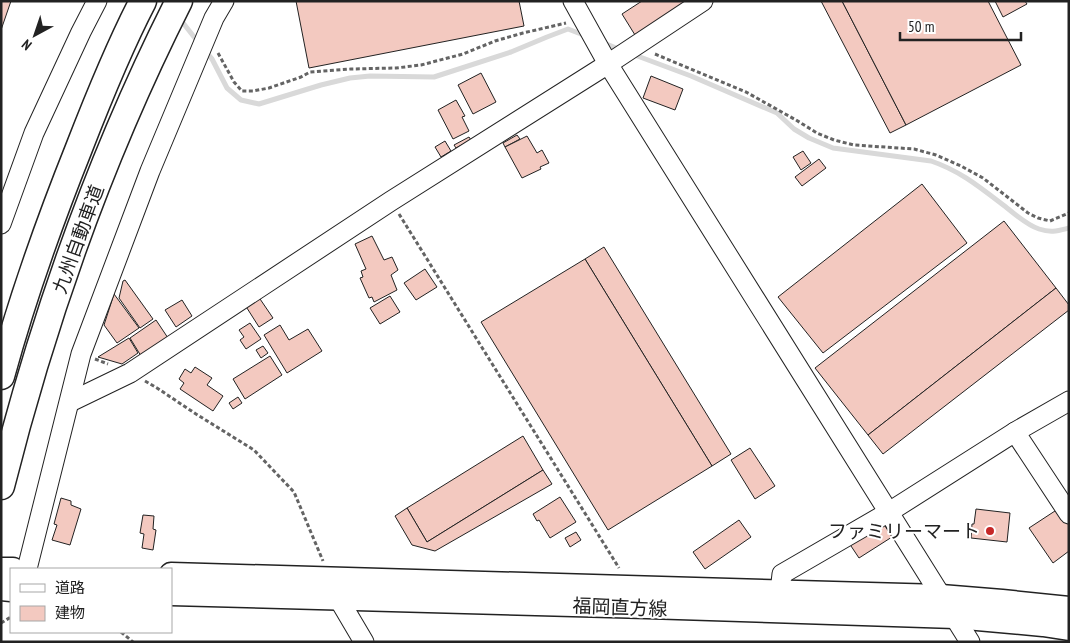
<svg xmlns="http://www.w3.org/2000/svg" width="1070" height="643" font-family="'PT Sans Narrow','Noto Sans JP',sans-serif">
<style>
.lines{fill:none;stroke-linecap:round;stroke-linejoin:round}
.stream{stroke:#d9d9d9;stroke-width:5}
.building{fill:#f3c9c0;stroke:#222}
.minor-casing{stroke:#222;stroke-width:21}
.major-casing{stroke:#222;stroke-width:25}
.highway-casing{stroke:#222;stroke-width:29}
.path{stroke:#646464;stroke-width:3;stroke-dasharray:4 2.5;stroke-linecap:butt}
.minor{stroke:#fff;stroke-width:19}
.major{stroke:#fff;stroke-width:22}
.highway{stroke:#fff;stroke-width:26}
.poi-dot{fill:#c62828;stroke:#fff;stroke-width:2}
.labels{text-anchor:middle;stroke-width:4;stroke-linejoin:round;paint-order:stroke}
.street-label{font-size:19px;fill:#222;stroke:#fff}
.poi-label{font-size:19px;fill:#222;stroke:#fff;text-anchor:end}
</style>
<rect width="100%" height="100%" fill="#fff"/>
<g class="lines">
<!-- stream -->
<g class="stream">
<path d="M 180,19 L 198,42"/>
<path d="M 604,43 L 621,50"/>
<path d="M 205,51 L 212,59 L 227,88 L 241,100 L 259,104 L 321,85 L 350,78 L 370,76 L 434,77 L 511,52 L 547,37 L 568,29 L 586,36"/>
<path d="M 632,54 L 691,76 L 777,113 L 794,129 L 809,138 L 833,148 L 931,161 C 961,171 982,189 1007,208 C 1016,215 1027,225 1039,229 C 1051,233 1057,231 1069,228"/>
</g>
</g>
<!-- building -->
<g class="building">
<path d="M 1,1 L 11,1 L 1,30 Z"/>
<path d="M 296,1 L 519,1 L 524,26 L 309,68 Z"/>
<path d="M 642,1 L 690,1 L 635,35 L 622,14 Z"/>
<path d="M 821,1 L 842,1 L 906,125 L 890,133 Z"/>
<path d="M 842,1 L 988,1 L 1021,65 L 906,125 Z"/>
<path d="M 995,1 L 1025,1 L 1027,4 L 1003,17 Z"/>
<path d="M 481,73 L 496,102 L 473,114 L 458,85 Z"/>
<path d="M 651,76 L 683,89 L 675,110 L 643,98 Z"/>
<path d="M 456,100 L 465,116 L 462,117 L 469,131 L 453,139 L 438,110 Z"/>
<path d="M 517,135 L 520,139 L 505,147 L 503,143 Z"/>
<path d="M 527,136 L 537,153 L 542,150 L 549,163 L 540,167 L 541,169 L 522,178 L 505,147 Z"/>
<path d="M 469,137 L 471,140 L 456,148 L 454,145 Z"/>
<path d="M 445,141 L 451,151 L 441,157 L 435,147 Z"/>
<path d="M 803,151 L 811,163 L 801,170 L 793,157 Z"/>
<path d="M 819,159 L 826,168 L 802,186 L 795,177 Z"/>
<path d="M 922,184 L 967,243 L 823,353 L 778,297 Z"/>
<path d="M 1004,221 L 1056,288 L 868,435 L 815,368 Z"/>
<path d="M 372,236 L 384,260 L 392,257 L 398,270 L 391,275 L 397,290 L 374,302 L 372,297 L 369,298 L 360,278 L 363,277 L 361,271 L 366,269 L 355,244 Z"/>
<path d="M 604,247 L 731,454 L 712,466 L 585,259 Z"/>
<path d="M 585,259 L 712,466 L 608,530 L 481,322 Z"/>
<path d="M 425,269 L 437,287 L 416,300 L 404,283 Z"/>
<path d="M 125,280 L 153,319 L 140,328 L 119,298 L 123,281 Z"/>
<path d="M 1056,288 L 1069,305 L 1069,310 L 883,454 L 868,435 Z"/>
<path d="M 114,294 L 139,328 L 117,343 L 104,325 Z"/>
<path d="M 258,296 L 273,318 L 259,327 L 245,305 Z"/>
<path d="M 390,296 L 400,312 L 380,324 L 370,308 Z"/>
<path d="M 182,300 L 192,316 L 176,327 L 165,310 Z"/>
<path d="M 156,320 L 168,338 L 141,356 L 130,338 Z"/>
<path d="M 250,323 L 261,339 L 246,349 L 240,340 L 244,337 L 239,330 Z"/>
<path d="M 280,325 L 289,340 L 308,329 L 322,351 L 287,373 L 264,335 Z"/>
<path d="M 129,338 L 138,353 L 122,364 L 98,357 Z"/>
<path d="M 263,346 L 268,353 L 261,358 L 256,350 Z"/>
<path d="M 270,356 L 282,375 L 245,399 L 233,379 Z"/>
<path d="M 195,367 L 212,378 L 207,385 L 223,396 L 213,411 L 180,389 L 184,383 L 179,379 L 185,369 L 191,373 Z"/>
<path d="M 238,397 L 242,403 L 233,409 L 229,403 Z"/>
<path d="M 523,436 L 543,470 L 427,542 L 407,508 Z"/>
<path d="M 750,448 L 775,486 L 755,499 L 731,460 Z"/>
<path d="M 543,470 L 552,484 L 435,551 L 412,545 L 395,516 L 407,508 L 427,542 Z"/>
<path d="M 560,497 L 576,522 L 550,538 L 539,520 L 537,521 L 533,514 Z"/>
<path d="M 61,498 L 71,501 L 71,505 L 81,509 L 70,545 L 52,540 L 57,525 L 54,524 Z"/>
<path d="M 976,509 L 1010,513 L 1007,542 L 971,538 L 972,524 L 974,524 Z"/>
<path d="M 1058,509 L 1069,525 L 1069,551 L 1053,563 L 1029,528 Z"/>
<path d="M 143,515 L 154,516 L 153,529 L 156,530 L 153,550 L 142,548 L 144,534 L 140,533 Z"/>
<path d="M 880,518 L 892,537 L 859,558 L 847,540 Z"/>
<path d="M 739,520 L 751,537 L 705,569 L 693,552 Z"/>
<path d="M 576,532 L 581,540 L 570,547 L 565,538 Z"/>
</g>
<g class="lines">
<!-- minor casing -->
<g class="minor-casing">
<g id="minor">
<path d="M 573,1 L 608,64 L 970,642"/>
<path d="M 1,224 L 34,133 L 81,32 L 97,1"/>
<path d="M 70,402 L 130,373 L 391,201 L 608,64 L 703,1"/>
<path d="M 1015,432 L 1069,514"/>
<path d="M 27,569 L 81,354 L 150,171 L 214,18 L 224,1"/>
<path d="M 780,592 L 782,574 L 889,512 L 1015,432 L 1069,401"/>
<path d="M 338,598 L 364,642"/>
</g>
</g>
<!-- major casing -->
<g class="major-casing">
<g id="major">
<path d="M 1,569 L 13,569"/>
<path d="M 171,574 L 941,596 L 1002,601 L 1069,608"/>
<path d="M 1,589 L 11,590"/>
<path d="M 171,594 L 647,607 L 955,617 L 1043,625 L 1069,629"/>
</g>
</g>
<!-- highway casing -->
<g class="highway-casing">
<g id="highway">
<path d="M 1,376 C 22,299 49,223 79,148 C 98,99 118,49 143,1"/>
<path d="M 1,486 C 43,319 101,155 179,1"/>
</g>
</g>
<!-- path -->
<g class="path">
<path d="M 218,53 L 234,82 L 242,91 L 253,91 L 269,88 L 301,77 L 310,72 L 351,69 L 396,68 L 421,65 L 463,54 L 495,41 L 523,33 L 566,23"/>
<path d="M 655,54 L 746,92 L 796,120 L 817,133 L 834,140 L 854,145 L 914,149 L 936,155 L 961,166 L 983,178 L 1028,213 L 1038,218 L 1050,221 L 1069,213"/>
<path d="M 399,214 L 619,568"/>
<path d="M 95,359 L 108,364"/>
<path d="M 145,381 L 157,388 L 196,414 L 254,450 L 294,492 L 323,561"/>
<path d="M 1,623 L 11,617"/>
<path d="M 121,632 L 133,642"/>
</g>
<!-- minor -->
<use href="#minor" class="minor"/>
<!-- major -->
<use href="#major" class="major"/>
<!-- highway -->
<use href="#highway" class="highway"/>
</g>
<!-- markers -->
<circle class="poi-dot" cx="990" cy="531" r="5"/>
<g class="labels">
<!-- street labels -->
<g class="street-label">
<text transform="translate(78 239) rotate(-70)" y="7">九州自動車道</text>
<text transform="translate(620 607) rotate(2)" y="7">福岡直方線</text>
</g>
<!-- poi labels -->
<g class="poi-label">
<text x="980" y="538">ファミリーマート</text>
</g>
</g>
<!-- border -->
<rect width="1070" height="643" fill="none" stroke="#222222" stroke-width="5"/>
<!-- legend -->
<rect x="10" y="568" width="162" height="65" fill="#ffffff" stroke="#a7a7a7"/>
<rect x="20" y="584" width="25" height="8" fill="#ffffff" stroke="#a7a7a7"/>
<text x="55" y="593" font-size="15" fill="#222222">道路</text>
<rect x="20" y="606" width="25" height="15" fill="#f3c9c0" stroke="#a7a7a7"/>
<text x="55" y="618" font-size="15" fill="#222222">建物</text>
<!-- north arrow -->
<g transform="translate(35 35) rotate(220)" stroke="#ffffff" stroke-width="4" paint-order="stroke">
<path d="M0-4L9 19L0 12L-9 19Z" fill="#222222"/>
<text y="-8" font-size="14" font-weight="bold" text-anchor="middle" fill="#222222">N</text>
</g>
<!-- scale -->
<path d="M900 32v8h121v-8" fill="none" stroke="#222222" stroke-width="2.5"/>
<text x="908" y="32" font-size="15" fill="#222222" stroke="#ffffff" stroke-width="4" paint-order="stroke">50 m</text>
</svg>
